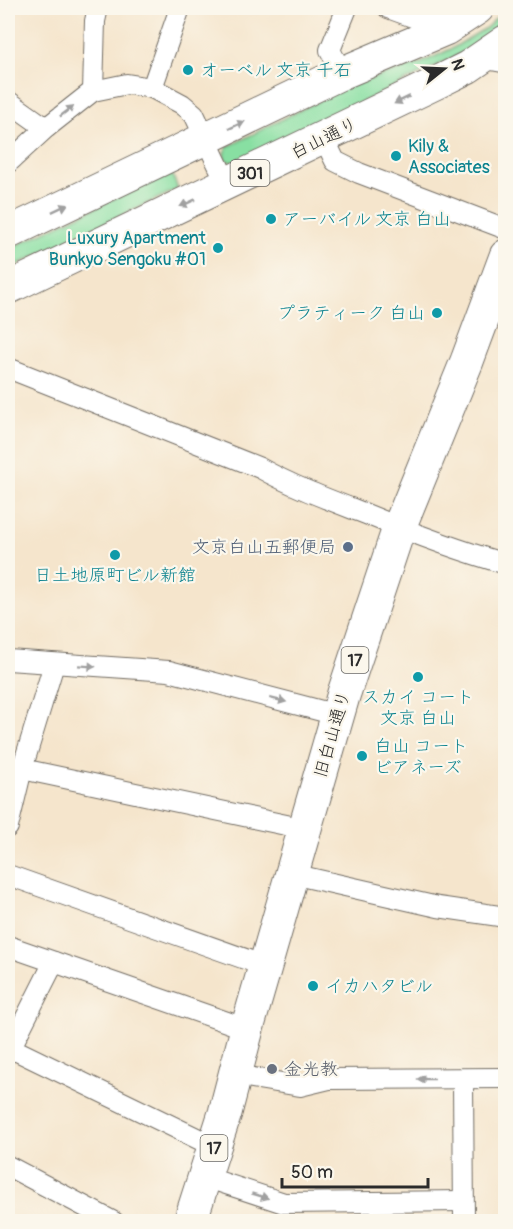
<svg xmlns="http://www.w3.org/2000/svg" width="513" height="1229" font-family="Pangolin,'Klee One',sans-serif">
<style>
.green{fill:#88dfa2;stroke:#5a8566;stroke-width:1.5}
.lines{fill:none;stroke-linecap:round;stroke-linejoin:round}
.minor-casing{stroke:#726c63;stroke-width:22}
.primary-casing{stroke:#726c63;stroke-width:34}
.trunk-casing{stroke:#726c63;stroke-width:35}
.minor{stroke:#fff;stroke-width:20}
.primary{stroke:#fff;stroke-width:32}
.trunk{stroke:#fff;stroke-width:33}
.oneway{fill:#a0a0a0}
.culture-dot{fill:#0f9aa8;stroke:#fbf7ec;stroke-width:2}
.service-dot{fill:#5c6f8a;stroke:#fbf7ec;stroke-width:2}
.worship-dot{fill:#6b7280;stroke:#fbf7ec;stroke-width:2}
.labels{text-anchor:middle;stroke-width:4.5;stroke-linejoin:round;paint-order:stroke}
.shield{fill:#fbf7ec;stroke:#696865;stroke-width:1.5}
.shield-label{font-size:16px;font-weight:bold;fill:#2b2b2b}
.culture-label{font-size:18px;fill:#0d838f;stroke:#fbf7ec;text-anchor:start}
.street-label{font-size:18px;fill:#2b2b2b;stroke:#fbf7ec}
.service-label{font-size:18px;fill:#4e5e75;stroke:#fbf7ec;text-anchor:end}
.worship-label{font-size:18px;fill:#5b616d;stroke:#fbf7ec;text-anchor:start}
</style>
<rect width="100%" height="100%" fill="#fbf7ec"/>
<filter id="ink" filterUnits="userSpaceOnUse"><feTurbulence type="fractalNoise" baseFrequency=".0167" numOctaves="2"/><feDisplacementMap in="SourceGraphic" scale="12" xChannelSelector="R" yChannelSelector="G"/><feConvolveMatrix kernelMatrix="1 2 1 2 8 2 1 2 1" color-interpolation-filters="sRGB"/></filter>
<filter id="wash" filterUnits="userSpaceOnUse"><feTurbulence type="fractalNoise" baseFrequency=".008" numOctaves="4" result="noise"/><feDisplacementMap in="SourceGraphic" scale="24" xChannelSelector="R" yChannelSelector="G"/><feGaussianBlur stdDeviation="1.35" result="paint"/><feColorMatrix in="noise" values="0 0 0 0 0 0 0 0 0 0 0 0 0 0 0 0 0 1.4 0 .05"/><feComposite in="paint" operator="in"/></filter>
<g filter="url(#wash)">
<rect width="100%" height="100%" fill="#f5e5cc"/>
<!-- green -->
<g class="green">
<path d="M 505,10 L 505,23 L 477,46 L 241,162 L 230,162 L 225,160 L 224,153 L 227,147 L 348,86 L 421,63 L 453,48 L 486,28 Z"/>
<path d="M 171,172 L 178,189 L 8,269 L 8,249 Z"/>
</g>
</g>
<g filter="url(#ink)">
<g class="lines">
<!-- minor casing -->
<g class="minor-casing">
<g id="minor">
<path d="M 388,8 L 446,29"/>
<path d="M 342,73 L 330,50 L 347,8"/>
<path d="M 152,88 L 180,8"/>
<path d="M 93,91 L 95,21 L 98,8"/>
<path d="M 8,101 L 46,128"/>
<path d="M 324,138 L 335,161 L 359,173 L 506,229"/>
<path d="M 8,163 L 46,128 L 93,91 L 127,84 L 152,88 L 182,104 L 194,114 L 227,184"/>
<path d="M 8,368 L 260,468 C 294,487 330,500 366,514 C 412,533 457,550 506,564"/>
<path d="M 8,660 L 169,671 L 337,715"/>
<path d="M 22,769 L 305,829"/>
<path d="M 8,827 L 22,769 L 54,664"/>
<path d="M 292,874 L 438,907 L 506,917"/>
<path d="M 8,875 L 265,966"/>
<path d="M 8,946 L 247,1029"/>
<path d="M 11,1048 L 215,1147"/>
<path d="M 8,1053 L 54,962"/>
<path d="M 235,1075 L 300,1086 L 329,1079 L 506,1078"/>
<path d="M 463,1079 L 464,1222"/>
<path d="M 8,1166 L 114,1222"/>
<path d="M 205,1177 L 284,1203 L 463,1201"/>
</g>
</g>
<!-- primary casing -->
<g class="primary-casing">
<g id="primary">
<path d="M 8,233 L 342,73 L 446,29 L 478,8"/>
<path d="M 8,288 L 436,83 L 468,67 L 506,41"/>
</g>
</g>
<!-- trunk casing -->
<g class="trunk-casing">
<g id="trunk">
<path d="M 490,53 L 506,56"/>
<path d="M 190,1222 L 225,1113 L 247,1029 L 344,693 L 399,528 L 467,361 L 506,256"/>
</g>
</g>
<!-- minor -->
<use href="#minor" class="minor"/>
<!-- primary -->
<use href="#primary" class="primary"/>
<!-- trunk -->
<use href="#trunk" class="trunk"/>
</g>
<!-- one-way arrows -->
<defs><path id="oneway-solid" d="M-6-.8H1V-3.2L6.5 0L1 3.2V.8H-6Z" transform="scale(1.5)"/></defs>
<g class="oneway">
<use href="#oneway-solid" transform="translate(402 100) rotate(154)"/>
<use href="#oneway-solid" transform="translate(67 111) rotate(-38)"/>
<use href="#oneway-solid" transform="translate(237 125) rotate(-25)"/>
<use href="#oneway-solid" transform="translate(188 203) rotate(155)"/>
<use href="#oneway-solid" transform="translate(60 208) rotate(-25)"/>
<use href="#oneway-solid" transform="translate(87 666) rotate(4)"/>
<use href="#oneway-solid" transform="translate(278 700) rotate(14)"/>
<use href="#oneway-solid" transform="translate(426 1079) rotate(180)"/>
<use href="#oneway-solid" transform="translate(260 1196) rotate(17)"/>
</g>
</g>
<!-- markers -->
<g class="culture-dot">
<circle cx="188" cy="70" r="6"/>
<circle cx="396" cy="156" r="6"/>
<circle cx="271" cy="219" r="6"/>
<circle cx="218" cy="248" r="6"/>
<circle cx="437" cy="313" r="6"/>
<circle cx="115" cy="555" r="6"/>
<circle cx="418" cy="677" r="6"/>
<circle cx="362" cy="756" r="6"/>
<circle cx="313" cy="986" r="6"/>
</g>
<circle class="service-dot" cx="348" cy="547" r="6"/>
<circle class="worship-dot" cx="272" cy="1069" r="6"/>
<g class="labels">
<!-- shield labels -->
<g class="shield">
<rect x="230.5" y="160" width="39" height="26" rx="4.5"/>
<rect x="341.5" y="647" width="27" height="26" rx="4.5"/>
<rect x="200.5" y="1135" width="27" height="26" rx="4.5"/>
</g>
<g class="shield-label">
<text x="250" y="179">301</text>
<text x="355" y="666">17</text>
<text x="214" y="1154">17</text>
</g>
<!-- culture labels -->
<g class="culture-label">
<text x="200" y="76">オーベル 文京 千石</text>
<text x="408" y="152">Kily &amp;<tspan x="408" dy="21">Associates</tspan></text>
<text x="283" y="225">アーバイル 文京 白山</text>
<text x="206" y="244" text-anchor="end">Luxury Apartment<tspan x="206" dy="21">Bunkyo Sengoku #01</tspan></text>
<text x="425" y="319" text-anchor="end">プラティーク 白山</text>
<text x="115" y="581" text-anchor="middle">日土地原町ビル新館</text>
<text x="418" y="703" text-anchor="middle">スカイ コート<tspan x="418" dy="21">文京 白山</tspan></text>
<text x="374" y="752">白山 コート<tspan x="374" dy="21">ビアネーズ</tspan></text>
<text x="325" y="992">イカハタビル</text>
</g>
<!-- street labels -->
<g class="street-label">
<text transform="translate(324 138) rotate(-26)" y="6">白山通り</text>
<text transform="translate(332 734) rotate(-74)" y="6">旧白山通り</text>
</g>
<!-- service labels -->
<g class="service-label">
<text x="336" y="553">文京白山五郵便局</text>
</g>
<!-- worship labels -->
<g class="worship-label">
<text x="284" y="1075">金光教</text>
</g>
</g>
<!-- margin -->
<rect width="513" height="1229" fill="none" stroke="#fbf7ec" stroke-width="30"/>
<!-- north arrow -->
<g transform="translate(444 69) rotate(72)" stroke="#fbf7ec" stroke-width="4.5" paint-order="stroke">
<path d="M0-4.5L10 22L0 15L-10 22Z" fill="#2b2b2b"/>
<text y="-9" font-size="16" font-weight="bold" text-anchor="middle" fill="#2b2b2b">N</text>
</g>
<!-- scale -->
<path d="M282 1178v9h146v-9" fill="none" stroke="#2b2b2b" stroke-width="3"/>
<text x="291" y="1178" font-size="18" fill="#2b2b2b" stroke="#fbf7ec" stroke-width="4.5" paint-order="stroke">50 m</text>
</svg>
